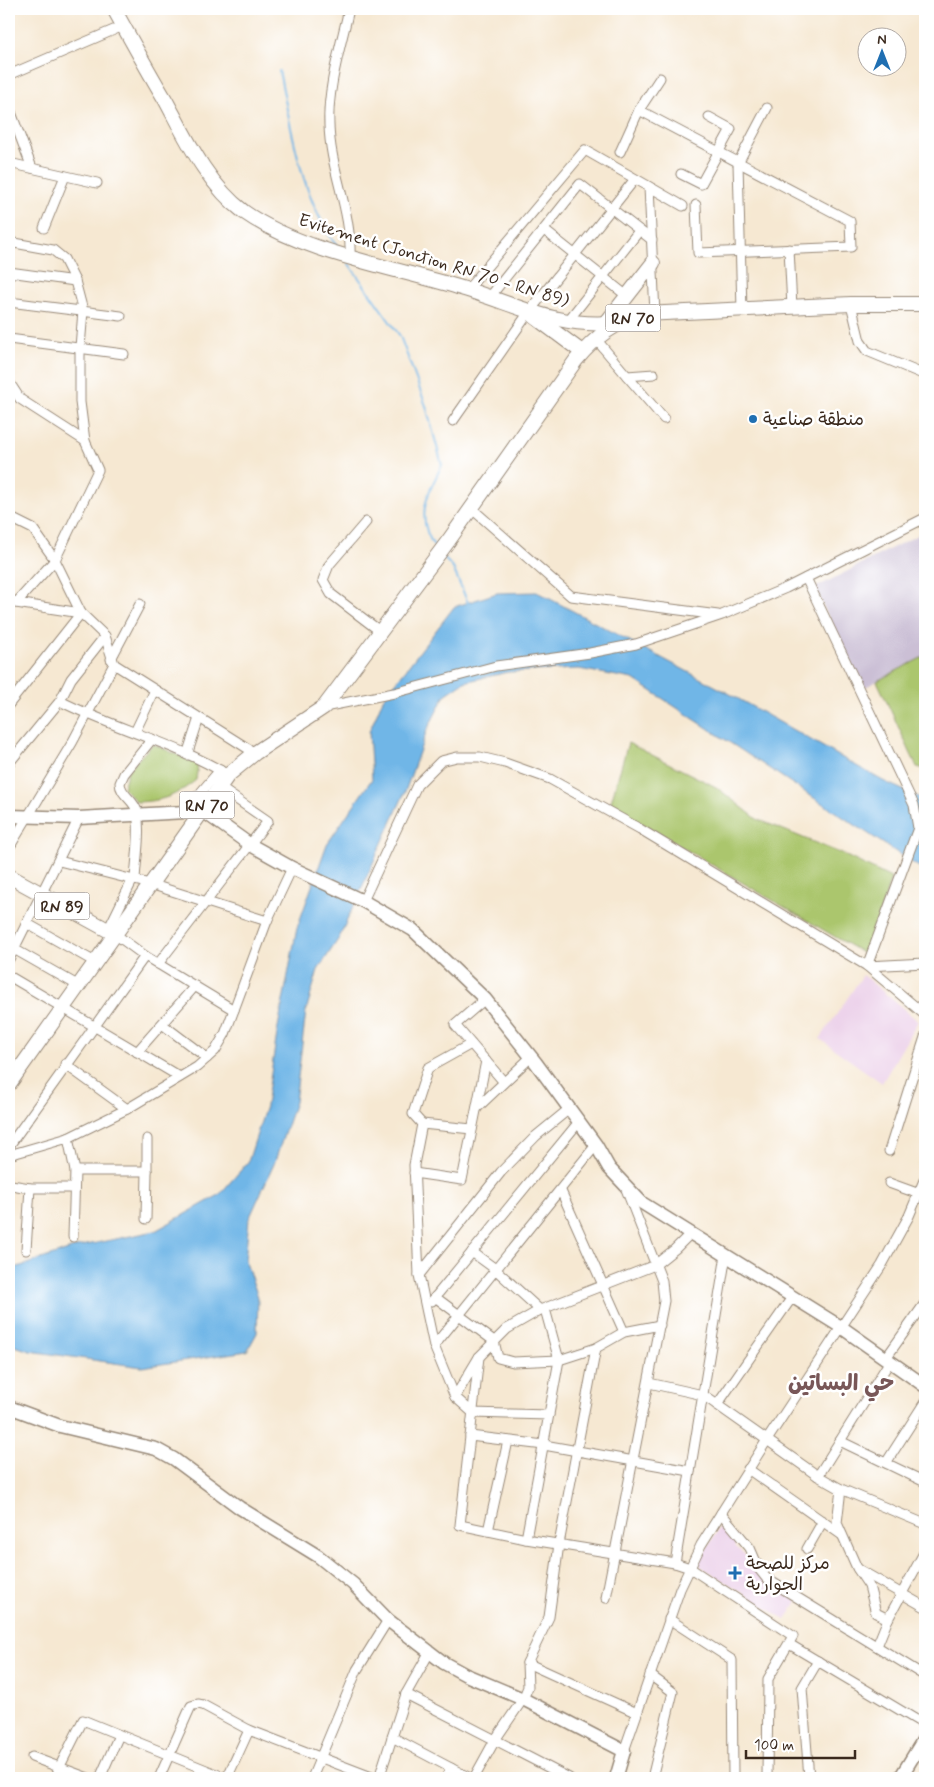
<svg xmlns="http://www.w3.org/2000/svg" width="934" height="1787" font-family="Mynerve,'Playpen Sans Arabic',sans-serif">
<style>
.built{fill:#ecd1ea}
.industrial{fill:#cbbfd5}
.green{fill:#abc66d;stroke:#737846}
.water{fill:#70b6e7;stroke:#567082}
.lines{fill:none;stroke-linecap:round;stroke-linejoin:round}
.stream{stroke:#70b6e7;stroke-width:2}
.street-casing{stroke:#988978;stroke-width:11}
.secondary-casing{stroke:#988978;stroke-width:15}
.primary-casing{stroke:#988978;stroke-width:16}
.street{stroke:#fff;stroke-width:9}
.secondary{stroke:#fff;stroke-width:12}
.primary{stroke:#fff;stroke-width:14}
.poi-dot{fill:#1f6fb2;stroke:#fff;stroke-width:2}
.labels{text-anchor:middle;stroke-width:5;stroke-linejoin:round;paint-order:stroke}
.shield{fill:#fff;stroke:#766a62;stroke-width:1}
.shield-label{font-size:16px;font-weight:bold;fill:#3b2a1e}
.street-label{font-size:18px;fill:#3b2a1e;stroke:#fff}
.poi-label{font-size:18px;fill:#3b2a1e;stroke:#fff;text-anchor:start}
.district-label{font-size:22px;font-weight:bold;fill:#785758;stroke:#fff}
</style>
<rect width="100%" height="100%" fill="#fff"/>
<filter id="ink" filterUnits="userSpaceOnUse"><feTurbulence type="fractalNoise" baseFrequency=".02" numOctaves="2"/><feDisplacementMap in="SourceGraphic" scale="10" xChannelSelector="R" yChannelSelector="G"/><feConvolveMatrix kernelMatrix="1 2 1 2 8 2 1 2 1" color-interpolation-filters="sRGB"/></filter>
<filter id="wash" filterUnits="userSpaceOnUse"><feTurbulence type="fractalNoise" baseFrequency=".0096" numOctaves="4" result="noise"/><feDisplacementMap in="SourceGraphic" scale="20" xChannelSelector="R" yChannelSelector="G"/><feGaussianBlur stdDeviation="1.12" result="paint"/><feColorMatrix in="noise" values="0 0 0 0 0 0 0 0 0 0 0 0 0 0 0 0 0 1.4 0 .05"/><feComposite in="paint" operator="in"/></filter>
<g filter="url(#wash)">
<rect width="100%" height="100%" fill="#f6e8d2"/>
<!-- built -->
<g class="built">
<path d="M 863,975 L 918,1021 L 882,1083 L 820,1039 Z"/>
<path d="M 720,1527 L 739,1538 L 735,1546 L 797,1601 L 786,1620 L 697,1564 Z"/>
</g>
<!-- industrial -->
<path class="industrial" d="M 925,531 L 925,656 L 862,689 L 815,588 Z"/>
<!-- green -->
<g class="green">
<path d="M 925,656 L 925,769 L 917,767 L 877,681 Z"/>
<path d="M 628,743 L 716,787 L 757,819 L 840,853 L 891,878 L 866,955 L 610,805 Z"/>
<path d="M 153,744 L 198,764 L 196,780 C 176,796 163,801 137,802 L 123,788 L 128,770 Z"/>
</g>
<!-- water -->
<path class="water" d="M 537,592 L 730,694 L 883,781 L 925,800 L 925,871 L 633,679 L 579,669 L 508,672 L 464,682 L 445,695 L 427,730 L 405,792 L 339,938 L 318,970 L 306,1011 L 295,1102 L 274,1164 L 249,1219 L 245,1260 L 258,1297 L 257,1333 L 247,1351 L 142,1367 L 30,1351 L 9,1344 L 9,1270 L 77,1247 L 155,1231 L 219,1195 L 248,1162 L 266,1106 L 278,1027 L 297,928 L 327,844 L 372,779 L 369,732 L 383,699 L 454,607 L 497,593 Z"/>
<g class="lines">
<!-- stream -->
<g class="stream">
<path d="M 279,71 C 292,131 301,198 338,248"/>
<path d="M 349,264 L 400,336 L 426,406 L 442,465 C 427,495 414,518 436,549"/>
<path d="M 443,557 L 453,568 L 468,603"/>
</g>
</g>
</g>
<g filter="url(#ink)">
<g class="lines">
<!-- street casing -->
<g class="street-casing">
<g id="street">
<path d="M 349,9 C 341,45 327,89 329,125 C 330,170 352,211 350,257"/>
<path d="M 9,75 L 123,26"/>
<path d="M 9,107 L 32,168"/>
<path d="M 639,110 L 850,221 L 851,247 L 698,253 L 696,205"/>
<path d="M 620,152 L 639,110 L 660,78"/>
<path d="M 9,163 L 97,183"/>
<path d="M 681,174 L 701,184 L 731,129 L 709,117"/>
<path d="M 649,187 L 655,314"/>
<path d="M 44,228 L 65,176"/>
<path d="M 544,230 L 627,296"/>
<path d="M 9,242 L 53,250 L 64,259 L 75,281 L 83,311 L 80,347 L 80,402 L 85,441 L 98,470 L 55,560 L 16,603"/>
<path d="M 789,249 L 792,307"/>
<path d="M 9,272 L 75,281"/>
<path d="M 468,289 L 585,150 L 683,206"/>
<path d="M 489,298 L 580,184 L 652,240"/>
<path d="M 9,302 L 121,316"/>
<path d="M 851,304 L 860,341 L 867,351 L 925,375"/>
<path d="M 742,310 L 738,163 L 767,108"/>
<path d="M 567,322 L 639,231"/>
<path d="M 595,338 L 627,376 L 654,374"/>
<path d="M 9,339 L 124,354"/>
<path d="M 627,376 L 664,419"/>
<path d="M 9,382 L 20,399 L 85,441"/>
<path d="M 453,421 L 529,312 L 635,179"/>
<path d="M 470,507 L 571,596 L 718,615"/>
<path d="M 9,517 L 33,529 L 55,560 L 81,613 L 105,636 L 114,664"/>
<path d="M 366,522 L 329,565 L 323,580 L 331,594 L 381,632"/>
<path d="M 806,578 L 914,805 L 918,828 L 867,966 L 925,963"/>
<path d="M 9,599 L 16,603 L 81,613"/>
<path d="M 111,659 L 140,604"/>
<path d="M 60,701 C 115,729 176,743 228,775"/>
<path d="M 9,704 L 81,613"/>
<path d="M 324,707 L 394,693 L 496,666 L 590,653 L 636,644 L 722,615 L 786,588 L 925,518"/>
<path d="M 135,732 L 155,690"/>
<path d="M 187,755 L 199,718"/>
<path d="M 9,763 L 60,701 L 71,679 L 105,636"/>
<path d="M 184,812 L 220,770"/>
<path d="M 9,848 L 72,743 L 114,664 L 255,753"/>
<path d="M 59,861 L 150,884 L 267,921"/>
<path d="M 135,880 C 136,859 141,833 137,812 C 135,800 120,795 120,783 L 124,774 L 152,739"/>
<path d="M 363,901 L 417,785 L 441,761 L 457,757 L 480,757 L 505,763 L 550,779 L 640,829 L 867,966 L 925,1015"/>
<path d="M 26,923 L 95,962"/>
<path d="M 108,930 L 133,879"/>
<path d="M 115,934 L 145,956 L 234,1010"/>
<path d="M 14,949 L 79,986"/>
<path d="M 9,959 L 79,818"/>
<path d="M 158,964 L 268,821 L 219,787"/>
<path d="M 9,976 L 180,1077"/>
<path d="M 485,999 L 455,1025 L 503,1081"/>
<path d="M 162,1024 L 207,1058"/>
<path d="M 471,1044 L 428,1068 L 413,1114 L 422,1124 L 414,1165 L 419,1275 L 434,1346 L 455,1397 L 473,1413 L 549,1415"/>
<path d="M 137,1052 L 195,986"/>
<path d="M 65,1064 L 127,1109"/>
<path d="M 477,1108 L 531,1057"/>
<path d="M 422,1124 L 472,1129"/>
<path d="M 68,1138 L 75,1171 L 73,1237"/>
<path d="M 9,1146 L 145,956"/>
<path d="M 889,1151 L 925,1037"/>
<path d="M 9,1155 L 68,1138 L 127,1109 L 197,1067 L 215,1051 L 225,1034 L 267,921 L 292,868"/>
<path d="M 75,1171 L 147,1171 L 147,1139"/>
<path d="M 414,1173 L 462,1180 L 486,1061"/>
<path d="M 889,1183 L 925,1196"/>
<path d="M 11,1185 L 30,1188 L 74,1188"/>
<path d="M 561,1191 L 624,1332"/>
<path d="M 146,1219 L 147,1171"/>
<path d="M 26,1250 L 30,1188"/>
<path d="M 472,1252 L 494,1268 L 540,1310"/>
<path d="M 419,1275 L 501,1172 L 536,1136 L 569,1109"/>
<path d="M 435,1297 L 494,1341 L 498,1358 L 513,1362 L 559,1360 L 596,1348 L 624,1332 L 660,1325"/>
<path d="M 432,1301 L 578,1123"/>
<path d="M 434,1346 L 596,1145"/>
<path d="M 479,1357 L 460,1525 L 526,1539 L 675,1563 L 690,1568 L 793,1636 L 768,1679 L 767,1778"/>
<path d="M 886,1358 L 925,1303"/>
<path d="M 649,1383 L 703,1395 L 818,1476 L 841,1489 L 925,1524"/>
<path d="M 455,1397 L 479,1357 L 507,1329 L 540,1310 L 655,1265 L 675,1249 L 691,1233"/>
<path d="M 717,1405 L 793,1296"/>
<path d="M 470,1436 L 544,1445 L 690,1471"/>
<path d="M 840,1441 L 925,1482"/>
<path d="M 886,1463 L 925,1402"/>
<path d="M 748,1469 L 842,1535"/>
<path d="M 818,1476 L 890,1361"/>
<path d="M 841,1489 L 837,1523 L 857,1568 L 869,1586 L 876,1613 L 888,1619 L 925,1551"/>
<path d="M 721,1513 L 750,1548 L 759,1569 L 767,1579 L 925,1676"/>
<path d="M 488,1531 L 508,1441"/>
<path d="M 526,1539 L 559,1360 L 545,1309"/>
<path d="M 807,1549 L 823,1521"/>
<path d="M 675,1563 L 726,1255"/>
<path d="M 858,1569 L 925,1607"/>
<path d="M 606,1598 L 664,1301 L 662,1281 L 626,1189"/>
<path d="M 669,1619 L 732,1660 L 733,1778"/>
<path d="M 789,1644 L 925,1725"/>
<path d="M 877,1646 L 888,1619"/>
<path d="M 527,1663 L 637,1713"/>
<path d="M 650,1675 L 673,1692 L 652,1778"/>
<path d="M 406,1694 L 569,1778"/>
<path d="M 392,1737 L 470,1778"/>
<path d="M 624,1751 L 680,1589 L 701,1545 L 767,1440 L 882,1265 L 909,1216 L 925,1178"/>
<path d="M 32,1757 L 88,1778"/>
<path d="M 56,1778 L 59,1768 L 83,1720 L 226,1778"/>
<path d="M 100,1778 L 119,1735"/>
<path d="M 159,1778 L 191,1706 L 198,1704 L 203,1705 L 249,1730"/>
<path d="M 227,1778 L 249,1730 L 374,1778"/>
<path d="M 312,1778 L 357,1670 L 388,1620"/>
<path d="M 379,1778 L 406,1694 L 429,1653"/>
<path d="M 446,1778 L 451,1768"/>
<path d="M 474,1778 L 495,1740 L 523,1699 L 528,1687 L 527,1663 L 549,1617 L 559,1544 L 596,1348"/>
<path d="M 809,1778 L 802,1688 L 818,1661"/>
</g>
</g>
<!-- secondary casing -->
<g class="secondary-casing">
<g id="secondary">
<path d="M 9,816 L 79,818 L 203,811 L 249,844 L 292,868 L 363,901 L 413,930 L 485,999 L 536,1063 L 596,1145 L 609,1168 L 642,1203 L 841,1327 L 925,1386"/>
<path d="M 9,1407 L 60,1426 L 156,1449 L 174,1459 L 240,1508 L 318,1556 L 353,1584 L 388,1620 L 444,1663 L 466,1675 L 523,1699 L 624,1751 L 616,1778"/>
<path d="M 900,1778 L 925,1737"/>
</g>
</g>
<!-- primary casing -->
<g class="primary-casing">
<g id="primary">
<path d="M 114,9 C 131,40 148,71 166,101 C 187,140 208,185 244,212 C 301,252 392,267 458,287 C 514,303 558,330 619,322"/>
<path d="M 535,317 L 582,352"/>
<path d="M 606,323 L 653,263"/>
<path d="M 9,876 L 115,934"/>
<path d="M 9,1084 L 228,775 L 255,753 L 324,707 L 449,540 L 576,360 C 597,335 613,324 644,314 L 851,304 L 925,304"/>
</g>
</g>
<!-- street -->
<use href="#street" class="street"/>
<!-- secondary -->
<use href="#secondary" class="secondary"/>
<!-- primary -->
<use href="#primary" class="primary"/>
</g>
</g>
<!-- markers -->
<g class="poi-dot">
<circle cx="753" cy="419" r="5"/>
<path d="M732.5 1565.5h5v5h5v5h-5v5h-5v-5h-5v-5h5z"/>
</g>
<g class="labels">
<!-- shield labels -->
<g class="shield">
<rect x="605.5" y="304.5" width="55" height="27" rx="4"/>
<rect x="179.5" y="791.5" width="55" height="27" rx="4"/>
<rect x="34.5" y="892.5" width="55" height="27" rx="4"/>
</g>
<g class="shield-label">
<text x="633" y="324">RN 70</text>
<text x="207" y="811">RN 70</text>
<text x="62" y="912">RN 89</text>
</g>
<!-- street labels -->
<g class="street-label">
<text transform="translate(434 260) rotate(17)" y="6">Evitement (Jonction RN 70 - RN 89)</text>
</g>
<!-- poi labels -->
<g class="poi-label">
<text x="763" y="425">منطقة صناعية</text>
<text x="746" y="1569">مركز للصحة<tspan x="746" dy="21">الجوارية</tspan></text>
</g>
<!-- district labels -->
<g class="district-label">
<text x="841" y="1390">حي البساتين</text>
</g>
</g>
<!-- margin -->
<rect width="934" height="1787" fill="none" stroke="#fff" stroke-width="30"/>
<!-- north arrow -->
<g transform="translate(882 52)"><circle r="24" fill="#ffffff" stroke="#b1aaa5"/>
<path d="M0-4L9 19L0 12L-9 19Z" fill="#1f6fb2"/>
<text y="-8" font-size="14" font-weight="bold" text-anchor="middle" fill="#3b2a1e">N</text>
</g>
<!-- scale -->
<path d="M746 1750v8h109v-8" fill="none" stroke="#3b2a1e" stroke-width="2.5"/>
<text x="754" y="1750" font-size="15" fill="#3b2a1e" stroke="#ffffff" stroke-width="4" paint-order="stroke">100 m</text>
</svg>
